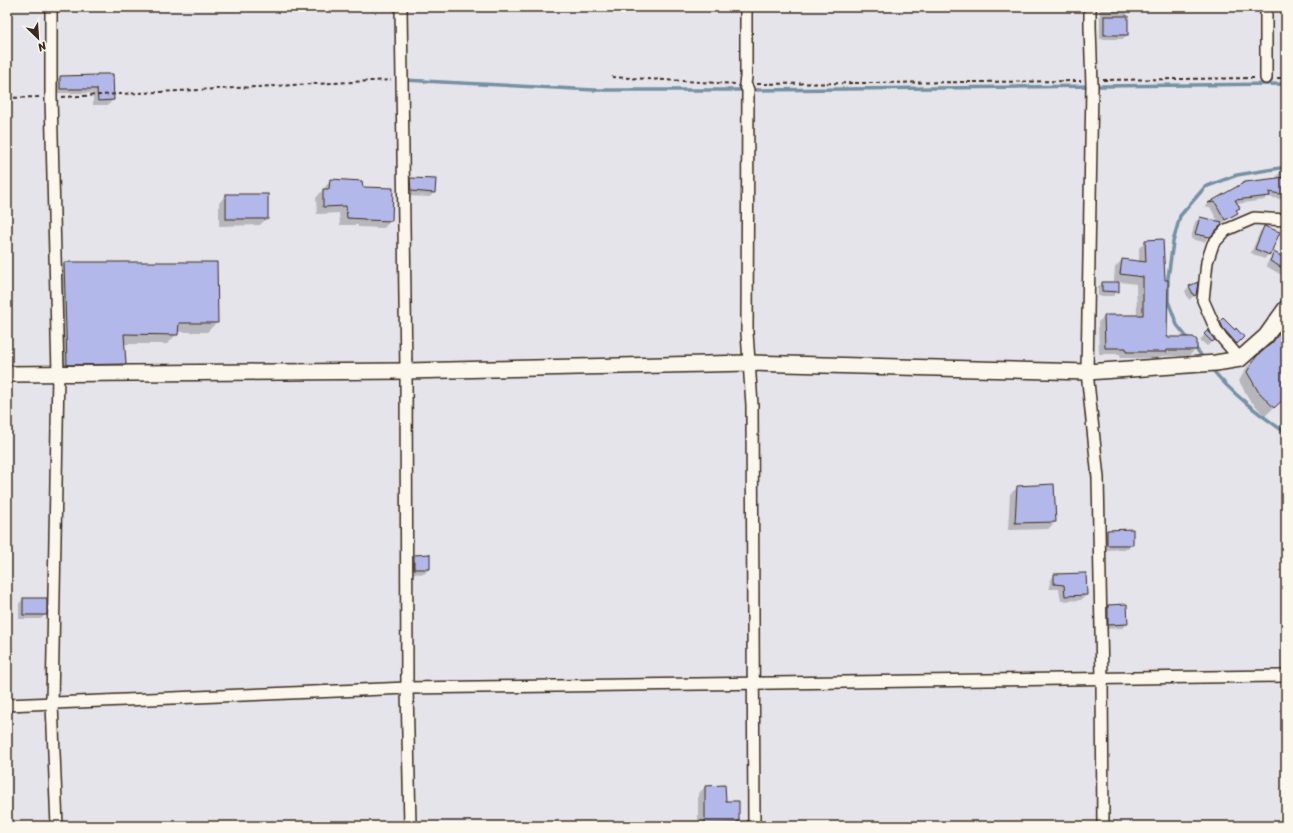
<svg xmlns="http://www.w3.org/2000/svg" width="1293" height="833" font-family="Sriracha,sans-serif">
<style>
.shadow{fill:#0003}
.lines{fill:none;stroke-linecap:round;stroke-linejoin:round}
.stream{stroke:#7690a3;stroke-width:3.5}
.building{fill:#b2b8e9;stroke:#3b2a1e}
.street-casing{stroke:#3b2a1e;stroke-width:14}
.secondary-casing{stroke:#3b2a1e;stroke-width:18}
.path{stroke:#3b2a1e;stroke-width:2;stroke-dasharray:4 3;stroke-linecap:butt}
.street{stroke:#fbf7ec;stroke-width:11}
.secondary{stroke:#fbf7ec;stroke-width:15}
</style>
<rect width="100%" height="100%" fill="#e5e4eb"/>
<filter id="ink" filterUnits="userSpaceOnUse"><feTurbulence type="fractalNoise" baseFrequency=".025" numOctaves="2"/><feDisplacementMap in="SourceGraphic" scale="8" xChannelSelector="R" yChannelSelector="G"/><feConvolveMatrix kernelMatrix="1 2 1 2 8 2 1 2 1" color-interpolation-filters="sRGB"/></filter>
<g filter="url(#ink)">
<!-- shadow -->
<g class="shadow">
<path d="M 1100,7 L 1127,7 L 1127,35 L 1123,39 L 1100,39 Z"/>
<path d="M 96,76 L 113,100 L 108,105 L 93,105 L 93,93 L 55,93 L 55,81 L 60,77 Z"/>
<path d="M 1281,171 L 1286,172 L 1286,200 L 1267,197 L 1264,200 L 1236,204 L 1239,208 L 1236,211 L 1237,213 L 1232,217 L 1220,224 L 1204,242 L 1191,239 L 1195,222 L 1200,218 L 1219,223 L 1210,207 L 1205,207 L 1208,204 L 1245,183 L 1276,179 L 1277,176 Z"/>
<path d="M 411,179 L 434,192 L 430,197 L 406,196 L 406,184 Z"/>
<path d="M 331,180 L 362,188 L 391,220 L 384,228 L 358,227 L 358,225 L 340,225 L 339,213 L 317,214 L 316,198 Z"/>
<path d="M 226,195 L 267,218 L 260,225 L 219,226 L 219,203 Z"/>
<path d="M 1265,227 L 1269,254 L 1264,259 L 1251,253 L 1260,232 Z"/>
<path d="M 1145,241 L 1166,338 L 1196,349 L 1189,356 L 1161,356 L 1159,358 L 1120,358 L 1120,354 L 1099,354 L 1098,322 L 1105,316 L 1137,316 L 1136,284 L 1114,281 L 1115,267 L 1122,260 L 1139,262 L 1139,248 Z"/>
<path d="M 1275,254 L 1286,260 L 1285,277 L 1266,266 L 1270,258 Z"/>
<path d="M 64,263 L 217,322 L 207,332 L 177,332 L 177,334 L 167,344 L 124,344 L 125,364 L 115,374 L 57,374 L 54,273 Z"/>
<path d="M 1103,283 L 1118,291 L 1113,296 L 1098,296 L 1098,287 Z"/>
<path d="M 1190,286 L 1195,295 L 1189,300 L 1185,291 Z"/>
<path d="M 1223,319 L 1243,337 L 1232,348 L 1216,326 Z"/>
<path d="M 1208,331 L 1214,340 L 1207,346 L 1200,340 Z"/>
<path d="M 1286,333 L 1286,400 L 1285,401 L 1284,398 L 1265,416 L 1249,399 L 1239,381 L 1247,367 L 1278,336 Z"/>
<path d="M 1018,487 L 1055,522 L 1048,529 L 1008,530 L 1010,494 Z"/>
<path d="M 1132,530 L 1132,544 L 1128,549 L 1103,550 L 1102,536 L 1107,531 Z"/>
<path d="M 429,555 L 429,569 L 424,574 L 409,573 L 409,561 L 414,556 Z"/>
<path d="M 1055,575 L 1086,595 L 1081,600 L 1061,601 L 1059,589 L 1049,589 L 1050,580 Z"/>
<path d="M 23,599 L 46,614 L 41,619 L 19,619 L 19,604 Z"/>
<path d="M 1126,605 L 1127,624 L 1122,628 L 1104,629 L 1103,611 L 1108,606 Z"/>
<path d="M 706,786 L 738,822 L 735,826 L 698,826 L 698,794 Z"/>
</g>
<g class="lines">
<!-- stream -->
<g class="stream">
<path d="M 403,80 L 594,90 L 748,90 L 1286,84"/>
<path d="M 1189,340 L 1177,325 L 1168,301 L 1168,278 L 1173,242 L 1180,216 L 1205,187 L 1237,175 L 1286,167"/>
<path d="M 1194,346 L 1205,360"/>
<path d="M 1211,368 C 1232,394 1259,414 1286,433"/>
</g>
</g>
<!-- building -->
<g class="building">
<rect x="1104" y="16" width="24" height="19"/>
<path d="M 97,74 L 113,74 L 114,100 L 98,101 L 97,89 L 60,89 L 60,76 L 97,75 Z"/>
<path d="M 1286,177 L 1286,195 L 1269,192 L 1270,196 L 1235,200 L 1240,208 L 1236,210 L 1238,213 L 1225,220 L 1215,202 L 1208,203 L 1245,182 Z"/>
<path d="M 410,178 L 436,179 L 435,193 L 411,191 Z"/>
<path d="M 330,179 L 362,181 L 363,187 L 393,188 L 392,221 L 365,220 L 365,219 L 347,218 L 346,206 L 323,207 L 323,189 L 329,189 Z"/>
<rect x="226" y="194" width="42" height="25"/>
<path d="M 1200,217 L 1222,222 L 1221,225 L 1210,237 L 1195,234 Z"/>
<path d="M 1264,226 L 1280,232 L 1270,255 L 1255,249 Z"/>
<path d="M 1163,239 L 1165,280 L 1168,280 L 1167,337 L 1193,337 L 1197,340 L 1197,350 L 1167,350 L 1167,352 L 1126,352 L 1126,348 L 1105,348 L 1104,315 L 1143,315 L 1143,277 L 1120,274 L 1122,259 L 1146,262 L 1145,240 Z"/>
<path d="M 1274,252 L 1286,259 L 1286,270 L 1270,261 Z"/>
<path d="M 64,262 L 217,262 L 218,323 L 179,323 L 178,335 L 124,334 L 126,364 L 67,365 Z"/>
<path d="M 1102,282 L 1119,282 L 1119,292 L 1102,291 Z"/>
<path d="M 1198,282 L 1196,295 L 1194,296 L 1189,286 Z"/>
<path d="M 1223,318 L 1235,330 L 1236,328 L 1244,337 L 1237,344 L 1223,328 L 1220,321 Z"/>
<path d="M 1208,330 L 1215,340 L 1212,342 L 1204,334 Z"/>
<path d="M 1286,331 L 1286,397 L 1274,408 L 1258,391 L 1247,372 L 1256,357 L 1272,343 L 1278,335 Z"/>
<path d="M 1054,484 L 1056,522 L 1015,523 L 1017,486 Z"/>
<path d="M 1133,529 L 1133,545 L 1107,545 L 1107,530 Z"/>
<path d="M 430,554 L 430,569 L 414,569 L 414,555 Z"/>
<path d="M 1086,573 L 1087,595 L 1065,596 L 1064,585 L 1054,584 L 1054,574 Z"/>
<rect x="23" y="598" width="24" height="17"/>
<path d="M 1127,604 L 1128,624 L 1108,625 L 1108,605 Z"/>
<path d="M 725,785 L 726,801 L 739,801 L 739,823 L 705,824 L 705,786 Z"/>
</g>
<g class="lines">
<!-- street casing -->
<g class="street-casing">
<g id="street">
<path d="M 51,7 L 51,97 L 58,373 L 52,704 L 57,826"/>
<path d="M 401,7 L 406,371 L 407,688 L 410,826"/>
<path d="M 746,7 L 746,77 L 745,84 L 748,90 L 747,333 L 752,405 L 754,826"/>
<path d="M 1090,7 L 1090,27 L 1092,86 L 1087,372 L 1098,478 L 1102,679 L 1103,826"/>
<path d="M 1266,7 L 1266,78"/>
<path d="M 1240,359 L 1217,332 L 1203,300 L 1207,262 L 1213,244 L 1226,230 L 1254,218 L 1286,220"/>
<path d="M 7,705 L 407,688 L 1286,676"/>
</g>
</g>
<!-- secondary casing -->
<g class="secondary-casing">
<path id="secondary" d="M 7,374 L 406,371 L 749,363 L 1087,372 L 1216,363 L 1240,359 L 1266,336 L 1286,308"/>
</g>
<!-- path -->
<g class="path">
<path d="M 612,77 L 735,84"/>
<path d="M 1277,78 L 1286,78"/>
<path d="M 1103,80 L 1255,78"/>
<path d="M 757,84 L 1081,81"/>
<path d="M 62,97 L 391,80"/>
<path d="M 7,98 L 39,97"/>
</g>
<!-- street -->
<use href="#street" class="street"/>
<!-- secondary -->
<use href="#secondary" class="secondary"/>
</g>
</g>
<!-- margin -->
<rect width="1293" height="833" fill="none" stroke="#fbf7ec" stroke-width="24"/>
<rect x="12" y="12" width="1269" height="809" fill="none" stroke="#3b2a1e" stroke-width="1.5" filter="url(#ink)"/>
<!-- north arrow -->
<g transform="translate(38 38) rotate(155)" stroke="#fbf7ec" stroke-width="3" paint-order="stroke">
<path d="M0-3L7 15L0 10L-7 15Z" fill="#3b2a1e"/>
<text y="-6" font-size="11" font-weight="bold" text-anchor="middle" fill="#3b2a1e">N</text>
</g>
</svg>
